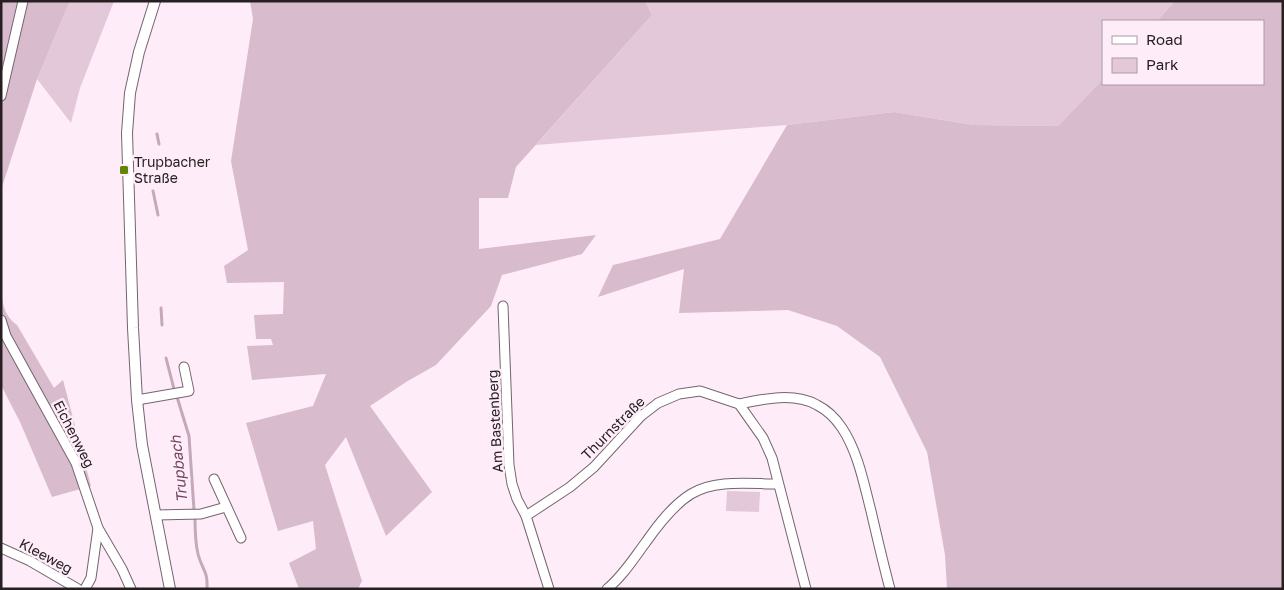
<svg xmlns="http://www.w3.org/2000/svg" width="1284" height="590" font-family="'Golos Text',sans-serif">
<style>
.green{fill:#e3c8d9}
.forest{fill:#d8bbcd}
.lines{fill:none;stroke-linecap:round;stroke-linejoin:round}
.stream{stroke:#c5a8bb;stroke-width:3}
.minor-casing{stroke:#74656f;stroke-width:11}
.tertiary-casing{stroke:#74656f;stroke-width:12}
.minor{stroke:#fff;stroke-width:9}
.tertiary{stroke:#fff;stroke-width:10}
.poi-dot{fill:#628505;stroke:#feedf8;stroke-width:2}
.labels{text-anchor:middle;stroke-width:5;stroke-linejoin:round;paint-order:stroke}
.poi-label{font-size:14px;fill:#262023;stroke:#feedf8;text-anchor:start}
.street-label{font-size:14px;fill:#262023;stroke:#feedf8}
.water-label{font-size:15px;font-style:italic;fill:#714663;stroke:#feedf8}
</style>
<rect width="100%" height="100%" fill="#feedf8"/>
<!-- green -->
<g class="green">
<path d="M 70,1 L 114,1 L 80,88 L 71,123 L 37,79 Z"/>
<path d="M 645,1 L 1175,1 L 1157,21 L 1103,21 L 1103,79 L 1058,126 L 974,125 L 894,112 L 787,125 L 536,145 L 652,15 Z"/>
<path d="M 727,491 L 760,492 L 759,512 L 726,511 Z"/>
</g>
<!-- forest -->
<g class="forest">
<path d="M 1,1 L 70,1 L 37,79 L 1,190 Z"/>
<path d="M 250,1 L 645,1 L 652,15 L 516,167 L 508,198 L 479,198 L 479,249 L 596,235 L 582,254 L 502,275 L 491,306 L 436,365 L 406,382 L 370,406 L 432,492 L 386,536 L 346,437 L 325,465 L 362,581 L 358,589 L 299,589 L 289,563 L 316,549 L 313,521 L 278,531 L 246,423 L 313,406 L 326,374 L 252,380 L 247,346 L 273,345 L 271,339 L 256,339 L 254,315 L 283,314 L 284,282 L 227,283 L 224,266 L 248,250 L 231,161 L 253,19 Z"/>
<path d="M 1175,1 L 1283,1 L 1283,589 L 947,589 L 945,555 L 927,452 L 880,357 L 837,326 L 788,310 L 679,313 L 684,269 L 598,297 L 613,265 L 720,239 L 787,125 L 894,112 L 974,125 L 1058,126 L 1103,79 L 1103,84 L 1263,84 L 1263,21 L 1157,21 Z"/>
<path d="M 1,282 C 2,300 2,314 17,325 L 54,388 L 63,380 L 91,486 L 52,497 L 20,422 L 1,385 Z"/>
</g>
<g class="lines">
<!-- stream -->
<g class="stream">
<path d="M 157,134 L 159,144"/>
<path d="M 153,191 L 158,215"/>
<path d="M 161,308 L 162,325"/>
<path d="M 166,358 L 174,389"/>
<path d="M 177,397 L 189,436 L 194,510"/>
<path d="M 195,518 C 195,530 195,542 198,554 C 202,570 208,570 207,589"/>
</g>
<!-- minor casing -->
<g class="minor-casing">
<g id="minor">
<path d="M 1,96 L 23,1"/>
<path d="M 503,306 L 509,465 L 512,484 L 517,499 L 526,516 L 549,589"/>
<path d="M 1,320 L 6,336 L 76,463 L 98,528 L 122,569 L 131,589"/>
<path d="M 137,400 L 189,391 L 184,367"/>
<path d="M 739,404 C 763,399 794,392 817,405 C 827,410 836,419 842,428 C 858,452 864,484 871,511 C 877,537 883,563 890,589"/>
<path d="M 214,479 L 241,538"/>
<path d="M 156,515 L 201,514 L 226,507"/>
<path d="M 526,516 L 570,487 L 594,467 L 641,416 L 658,403 L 679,394 L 700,391 L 739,404 L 763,438 L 772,458 L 806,589"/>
<path d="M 1,548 L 30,561 L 78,589"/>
<path d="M 85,589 L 91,578 L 98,528"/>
<path d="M 607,589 C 623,576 634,558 646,542 C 658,525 673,505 691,494 C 715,479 750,484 778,484"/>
</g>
</g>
<!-- tertiary casing -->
<g class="tertiary-casing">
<path id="tertiary" d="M 155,1 L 139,52 L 130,93 L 127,133 L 133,328 L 137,400 L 142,445 L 170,589"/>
</g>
<!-- minor -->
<use href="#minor" class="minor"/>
<!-- tertiary -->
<use href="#tertiary" class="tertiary"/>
</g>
<!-- markers -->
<rect class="poi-dot" x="119" y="165" width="10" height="10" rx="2.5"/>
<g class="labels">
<!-- poi labels -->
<g class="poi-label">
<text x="134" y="167">Trupbacher<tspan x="134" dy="16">Straße</tspan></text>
</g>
<!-- street labels -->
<g class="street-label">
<text transform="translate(495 421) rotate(-93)" y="5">Am Bastenberg</text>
<text transform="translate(613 428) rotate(-45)" y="5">Thurnstraße</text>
<text transform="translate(74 434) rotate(63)" y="5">Eichenweg</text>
<text transform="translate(46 556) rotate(28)" y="5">Kleeweg</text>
</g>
<!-- water labels -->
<g class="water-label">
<text transform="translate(179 469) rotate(-96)" y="5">Trupbach</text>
</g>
</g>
<!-- border -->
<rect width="1284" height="590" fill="none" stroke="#262023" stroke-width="5"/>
<!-- legend -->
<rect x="1102" y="20" width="162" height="65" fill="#feedf8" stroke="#a89ba3"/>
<rect x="1112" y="36" width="25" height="8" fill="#ffffff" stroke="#a89ba3"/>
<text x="1146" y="45" font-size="15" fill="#262023">Road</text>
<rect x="1112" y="58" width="25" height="15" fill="#e3c8d9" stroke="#a89ba3"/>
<text x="1146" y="70" font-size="15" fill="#262023">Park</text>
</svg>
